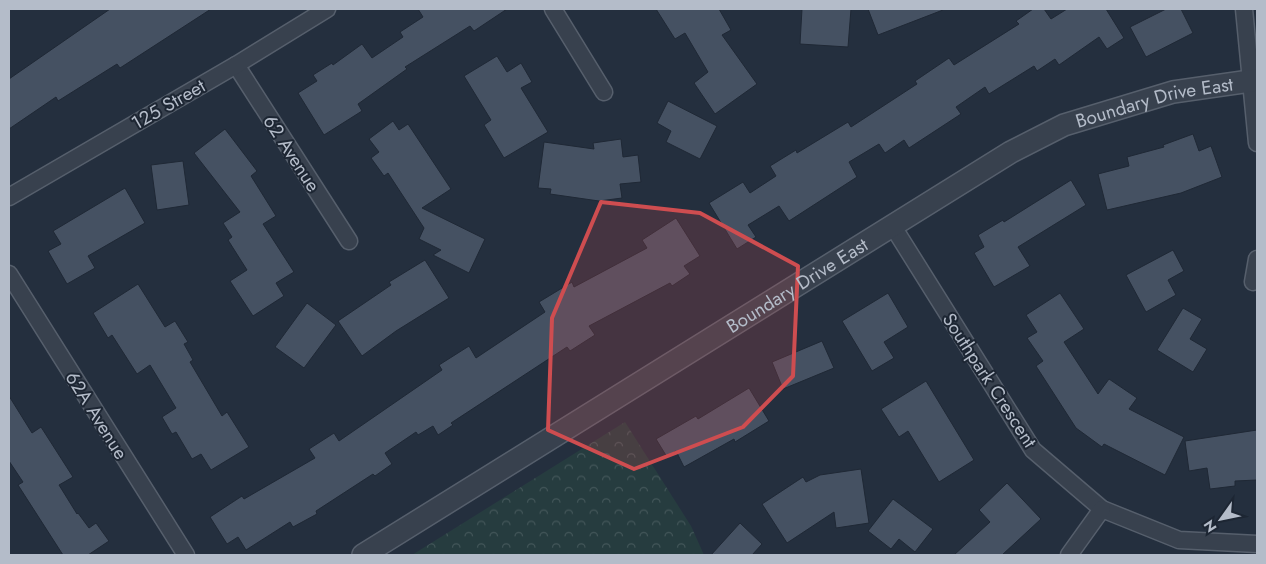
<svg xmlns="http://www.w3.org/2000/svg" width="1266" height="564" font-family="Jost,sans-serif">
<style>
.forest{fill:url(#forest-crowns)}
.building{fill:#455162;stroke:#1f2835}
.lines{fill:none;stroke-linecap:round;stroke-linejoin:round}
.minor-casing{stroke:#565f6c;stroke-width:19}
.tertiary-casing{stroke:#565f6c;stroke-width:24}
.minor{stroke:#38414e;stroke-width:16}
.tertiary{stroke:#38414e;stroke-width:21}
.marked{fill:#ce4d50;fill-opacity:0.2;stroke:#ce4d50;stroke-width:4;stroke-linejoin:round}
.labels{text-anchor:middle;stroke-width:4;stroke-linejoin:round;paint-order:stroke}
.street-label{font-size:19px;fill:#b4bcc9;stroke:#1d2633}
</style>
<defs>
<pattern id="forest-crowns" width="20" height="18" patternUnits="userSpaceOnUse" patternTransform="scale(1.25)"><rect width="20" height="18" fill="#263c3f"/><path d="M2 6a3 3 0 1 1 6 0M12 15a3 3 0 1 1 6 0" fill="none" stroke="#435659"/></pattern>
</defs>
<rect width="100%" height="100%" fill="#242f3e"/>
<!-- forest -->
<path class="forest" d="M 625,422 L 691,526 L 704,555 L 412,555 Z"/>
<!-- building -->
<g class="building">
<path d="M 110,9 L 211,9 L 120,68 L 117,64 L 58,101 L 56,97 L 9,129 L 9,79 Z"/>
<path d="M 418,9 L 507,9 L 474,31 L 470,26 L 405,67 L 407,69 L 358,104 L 362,111 L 324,135 L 298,93 L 317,81 L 313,75 L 332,63 L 333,65 L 362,44 L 372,58 L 403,37 L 400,32 L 423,17 Z"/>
<path d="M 656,9 L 719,9 L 731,30 L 722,35 L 757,84 L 715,114 L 694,83 L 708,72 L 685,33 L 675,39 Z"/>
<path d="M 802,9 L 851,9 L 848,47 L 800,44 Z"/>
<path d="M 868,9 L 943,9 L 943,10 L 878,35 Z"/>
<path d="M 1033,9 L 1044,9 L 1051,19 L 1067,9 L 1106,9 L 1124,38 L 1107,49 L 1099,37 L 1059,65 L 1055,59 L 1037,71 L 1034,66 L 989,94 L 985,87 L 956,107 L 961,114 L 909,148 L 904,140 L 885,153 L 879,144 L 849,162 L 857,177 L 789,221 L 779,206 L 748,225 L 756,237 L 737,249 L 709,203 L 743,182 L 750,193 L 776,176 L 770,166 L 796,150 L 797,153 L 848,122 L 851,127 L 917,84 L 915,81 L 949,58 L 954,65 L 1019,24 L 1016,21 Z"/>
<path d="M 1166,9 L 1181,9 L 1193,33 L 1146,57 L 1130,27 Z"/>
<path d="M 497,56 L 507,72 L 521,63 L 532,82 L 521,88 L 548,132 L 504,158 L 484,125 L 491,120 L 464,76 Z"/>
<path d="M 668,101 L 717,126 L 700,159 L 666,142 L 671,131 L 657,123 Z"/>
<path d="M 393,121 L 399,130 L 408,124 L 451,189 L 422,208 L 485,239 L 469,273 L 433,255 L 441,250 L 419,239 L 424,228 L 388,173 L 384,176 L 371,158 L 379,152 L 369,139 Z"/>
<path d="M 225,129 L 257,171 L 251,176 L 276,216 L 263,224 L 294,272 L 276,283 L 284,296 L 253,316 L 230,281 L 247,270 L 228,240 L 232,237 L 223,223 L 240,212 L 194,153 Z"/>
<path d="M 1193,134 L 1199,151 L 1211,146 L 1222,177 L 1181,193 L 1107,210 L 1098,174 L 1129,166 L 1127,157 L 1164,147 L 1163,145 Z"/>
<path d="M 621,139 L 623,157 L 638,155 L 641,182 L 620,184 L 622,198 L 599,201 L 550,194 L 551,189 L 538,188 L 544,142 L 594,149 L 593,143 Z"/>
<path d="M 183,161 L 189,205 L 157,210 L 151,165 Z"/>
<path d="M 1071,180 L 1086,205 L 1018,247 L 1030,266 L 994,287 L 974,253 L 984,247 L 978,235 L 1003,220 L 1004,222 Z"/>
<path d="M 125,188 L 145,223 L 88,256 L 95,268 L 67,284 L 48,251 L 61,244 L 53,231 Z"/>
<path d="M 676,218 L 700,256 L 684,266 L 690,274 L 672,286 L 670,283 L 589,326 L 595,335 L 570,351 L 567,347 L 451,423 L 453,425 L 438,435 L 433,426 L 418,435 L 416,432 L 385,453 L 392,464 L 375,476 L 373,474 L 316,511 L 317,514 L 293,527 L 290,522 L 246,550 L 238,537 L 227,544 L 210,517 L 242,496 L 244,499 L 315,458 L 309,449 L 334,433 L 339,441 L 442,370 L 439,365 L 469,346 L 476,358 L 545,312 L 539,302 L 572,282 L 574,287 L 647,248 L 642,240 Z"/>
<path d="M 1173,250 L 1184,271 L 1168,280 L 1176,295 L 1146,312 L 1126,275 Z"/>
<path d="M 425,260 L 449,298 L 396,331 L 362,356 L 338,321 L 391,285 L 389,282 Z"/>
<path d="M 138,284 L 165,327 L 175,321 L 188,342 L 184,344 L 193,360 L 190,362 L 222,416 L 227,412 L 249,447 L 211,470 L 201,454 L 192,459 L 176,432 L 172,434 L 162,417 L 176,408 L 150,365 L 137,374 L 112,335 L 108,338 L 93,313 Z"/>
<path d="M 888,293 L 908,327 L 884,342 L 894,358 L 872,371 L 842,321 Z"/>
<path d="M 1060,293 L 1084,329 L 1064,342 L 1098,394 L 1109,379 L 1137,398 L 1129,409 L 1184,437 L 1165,475 L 1104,444 L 1102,447 L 1076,428 L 1036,366 L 1043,361 L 1027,338 L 1037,332 L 1026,315 Z"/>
<path d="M 307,303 L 336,325 L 304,368 L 275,347 Z"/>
<path d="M 1183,308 L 1202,319 L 1190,339 L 1207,349 L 1193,372 L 1157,350 Z"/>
<path d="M 822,341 L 834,368 L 783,389 L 772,362 Z"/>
<path d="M 926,381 L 974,460 L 939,482 L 908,431 L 899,437 L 881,409 Z"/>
<path d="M 749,388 L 769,421 L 735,442 L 734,439 L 684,467 L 676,451 L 667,457 L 656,439 L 696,416 L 698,419 Z"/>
<path d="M 9,396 L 32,433 L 41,427 L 73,477 L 59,485 L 77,514 L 78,513 L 89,528 L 96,523 L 109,541 L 88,555 L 63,555 L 18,485 L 23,482 L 9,461 Z"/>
<path d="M 1257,430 L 1257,480 L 1235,481 L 1235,486 L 1210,489 L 1207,468 L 1189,471 L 1185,441 Z"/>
<path d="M 861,469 L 869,523 L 836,528 L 834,512 L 787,543 L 762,504 L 803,477 L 806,482 L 820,475 Z"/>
<path d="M 1007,483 L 1041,519 L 1002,555 L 954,555 L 990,522 L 979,510 Z"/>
<path d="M 893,499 L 933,529 L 915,552 L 899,539 L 891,549 L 868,531 Z"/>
<path d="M 740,523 L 762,544 L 752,555 L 711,555 Z"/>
</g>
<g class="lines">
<!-- minor casing -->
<g class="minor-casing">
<g id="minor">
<path d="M 553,9 L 604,92"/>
<path d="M 1244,9 L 1257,143"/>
<path d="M 236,65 L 349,241"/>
<path d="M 9,197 L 236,65 L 327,9"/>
<path d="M 892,225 L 1033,450 L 1102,509 L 1179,540 L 1257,544"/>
<path d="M 9,274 L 186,555"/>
<path d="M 1253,282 L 1257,259"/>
<path d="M 1069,555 L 1102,509"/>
</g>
</g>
<!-- tertiary casing -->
<g class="tertiary-casing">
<g id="tertiary">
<path id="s1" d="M 363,555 L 1011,152 L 1064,125 L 1173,92 L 1257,80"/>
</g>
</g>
<!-- minor -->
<use href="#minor" class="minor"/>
<!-- tertiary -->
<use href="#tertiary" class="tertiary"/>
</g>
<!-- marked area -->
<path class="marked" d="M 601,202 L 700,213 L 798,266 L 793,376 L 743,427 L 634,469 L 548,430 L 552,318 Z"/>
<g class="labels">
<!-- street labels -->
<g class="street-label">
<text dy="7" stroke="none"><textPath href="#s1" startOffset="916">Boundary Drive East</textPath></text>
<text transform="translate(168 104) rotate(-30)" y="7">125 Street</text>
<text transform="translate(292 153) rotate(57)" y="7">62 Avenue</text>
<text dy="7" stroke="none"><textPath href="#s1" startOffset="511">Boundary Drive East</textPath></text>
<text transform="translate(990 380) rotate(57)" y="7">Southpark Crescent</text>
<text transform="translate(97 415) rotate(58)" y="7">62A Avenue</text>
</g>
</g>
<!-- border -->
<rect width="1266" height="564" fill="none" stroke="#b4bcc9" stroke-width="20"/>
<!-- north arrow -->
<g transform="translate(1221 519) rotate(237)" stroke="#1d2633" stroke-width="4" paint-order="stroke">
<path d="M0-4L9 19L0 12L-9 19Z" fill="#b4bcc9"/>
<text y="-8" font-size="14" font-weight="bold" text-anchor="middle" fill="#b4bcc9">N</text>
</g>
</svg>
